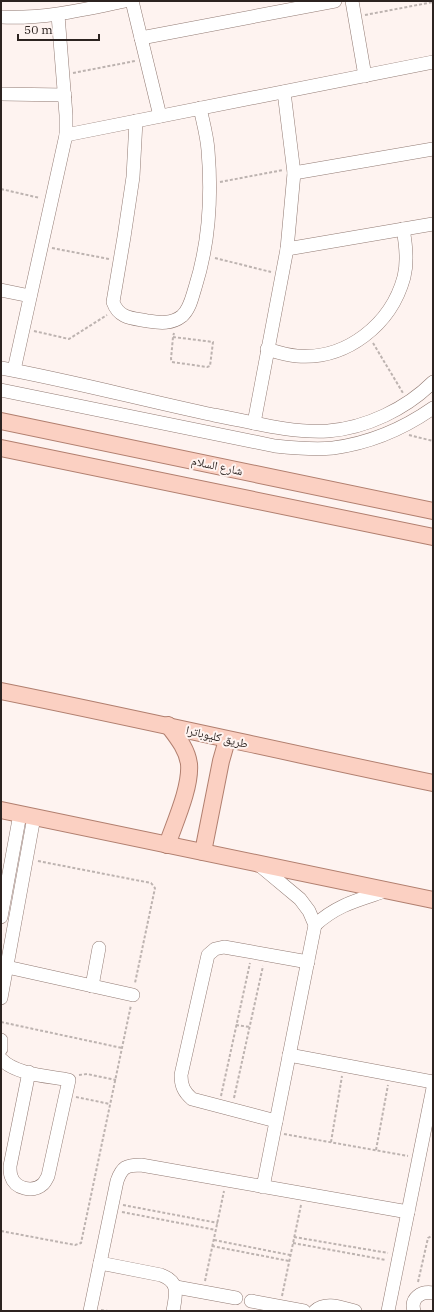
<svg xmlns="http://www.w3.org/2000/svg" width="434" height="1312" font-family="'IBM Plex Serif','Noto Naskh Arabic',serif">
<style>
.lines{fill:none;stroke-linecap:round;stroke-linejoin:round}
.minor-casing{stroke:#927b74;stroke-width:14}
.major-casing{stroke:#b17f6f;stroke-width:18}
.path{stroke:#bdb3b0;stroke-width:2;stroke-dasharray:3 2;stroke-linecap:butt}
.minor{stroke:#fff;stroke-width:13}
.major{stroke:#fbd0c2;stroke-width:16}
.labels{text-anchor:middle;stroke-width:4;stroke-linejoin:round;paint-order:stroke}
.street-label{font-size:12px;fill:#2c2320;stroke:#fef3f0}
</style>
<rect width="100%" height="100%" fill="#fef3f0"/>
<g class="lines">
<!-- minor casing -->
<g class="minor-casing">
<g id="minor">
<path d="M 132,1 L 160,116"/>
<path d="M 352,1 L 365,76"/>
<path d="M 1,17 C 45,19 82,10 125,1"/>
<path d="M 141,38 L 335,1"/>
<path d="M 1,94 L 65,95"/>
<path d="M 136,121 L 133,177 L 124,237 L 113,302 C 119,319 133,318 148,321 C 160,323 172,324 182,316 C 190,309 192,297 195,288 C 209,244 212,197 208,150 C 207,136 203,122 200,108"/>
<path d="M 66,135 L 433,62"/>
<path d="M 294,173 L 433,149"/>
<path d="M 287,249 L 433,224"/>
<path d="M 1,290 L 30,296"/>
<path d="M 267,349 C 277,352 286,355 297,356 C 346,360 391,325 404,277 C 408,261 406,245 403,229"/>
<path d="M 1,368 C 72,381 143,400 214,415 C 252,422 289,433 328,431 C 366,428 406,409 433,382"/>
<path d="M 14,370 L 66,135 L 66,115 L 58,15"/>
<path d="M 1,390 L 275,446 C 294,448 314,450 333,448 C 370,443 403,429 433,408"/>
<path d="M 254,423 L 287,249 L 294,173 L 284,92"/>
<path d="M 258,864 L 300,899 L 309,911 L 315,925 L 263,1187"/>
<path d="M 1,917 L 20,814"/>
<path d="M 315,925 C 338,904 359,900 388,890"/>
<path d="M 7,967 L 133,995"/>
<path d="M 92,986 L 99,948"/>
<path d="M 1,998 L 34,817"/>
<path d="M 1,1040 L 1,1049"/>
<path d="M 289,1055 L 433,1082"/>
<path d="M 1,1059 C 16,1075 49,1076 69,1080 L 48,1176 C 47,1178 45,1182 43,1184 C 33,1193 15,1189 11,1176 C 10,1173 10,1169 10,1166 L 29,1072"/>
<path d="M 276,1121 L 192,1099 C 184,1092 181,1086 181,1075 L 208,955 L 215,949 L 224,947 L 308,962"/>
<path d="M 100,1263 L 161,1275 C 180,1282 176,1294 173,1311"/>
<path d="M 176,1287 L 236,1298"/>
<path d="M 251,1301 L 304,1311"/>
<path d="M 90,1311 L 117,1181 C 122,1167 126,1165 141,1165 L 408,1212"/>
<path d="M 315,1311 C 326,1301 342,1308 355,1311"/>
<path d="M 388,1311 L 433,1088"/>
<path d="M 414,1311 C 410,1298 421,1291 433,1293"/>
</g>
</g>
<!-- major casing -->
<g class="major-casing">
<g id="major">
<path d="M 1,421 L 433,511"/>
<path d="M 1,448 L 433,537"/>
<path d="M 1,691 C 145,720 289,753 433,783"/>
<path d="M 1,810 L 433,900"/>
<path d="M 167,845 C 175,822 191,787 189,764 C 187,749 177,737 168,725"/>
<path d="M 203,852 L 221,761 L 227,740"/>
</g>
</g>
<!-- path -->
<g class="path">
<path d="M 365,15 L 433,2"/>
<path d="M 73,73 L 135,61"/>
<path d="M 220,182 L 283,170"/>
<path d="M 1,189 L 40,198"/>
<path d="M 52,248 L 109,259"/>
<path d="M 215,258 L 271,272"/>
<path d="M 34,331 L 69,339 L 107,315"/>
<path d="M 173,337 L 213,342 L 210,366 L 207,367 L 172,362 L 171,359 L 173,337 L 174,333"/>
<path d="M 373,343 L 403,393"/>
<path d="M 409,435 L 433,441"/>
<path d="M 38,861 L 151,883 L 155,888 L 135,983"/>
<path d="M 1,1022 L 122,1048"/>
<path d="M 236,1025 L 250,1027"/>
<path d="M 79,1075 L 87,1074 L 116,1080"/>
<path d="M 221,1096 L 250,963"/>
<path d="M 76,1097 L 110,1104"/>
<path d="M 234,1098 L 263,966"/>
<path d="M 284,1134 L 408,1156"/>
<path d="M 331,1142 L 342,1076"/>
<path d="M 376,1150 L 388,1085"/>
<path d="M 433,1186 L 433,1195"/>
<path d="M 123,1205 L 218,1223"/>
<path d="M 122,1212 L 216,1230"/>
<path d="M 1,1231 L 75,1245 L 81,1243 L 131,1005"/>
<path d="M 294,1237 L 388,1253"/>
<path d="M 214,1240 L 290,1255"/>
<path d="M 293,1243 L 386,1260"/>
<path d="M 212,1246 L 289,1261"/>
<path d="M 205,1281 L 224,1191"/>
<path d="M 418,1282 L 428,1238 L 433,1235"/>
<path d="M 282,1296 L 301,1205"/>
<path d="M 101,1310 L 108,1311"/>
</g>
<!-- minor -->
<use href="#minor" class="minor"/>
<!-- major -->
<use href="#major" class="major"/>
</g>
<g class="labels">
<!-- street labels -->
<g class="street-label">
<text transform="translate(217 466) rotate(12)" y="4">شارع السلام</text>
<text transform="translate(217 737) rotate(13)" y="4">طريق كليوباترا</text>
</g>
</g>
<!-- border -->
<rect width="434" height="1312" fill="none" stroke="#2c2320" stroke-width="4"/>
<!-- scale -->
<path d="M18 34v6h81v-6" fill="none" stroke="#2c2320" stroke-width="2"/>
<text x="24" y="34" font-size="12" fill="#2c2320" stroke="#fef3f0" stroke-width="3" paint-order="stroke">50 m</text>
</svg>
